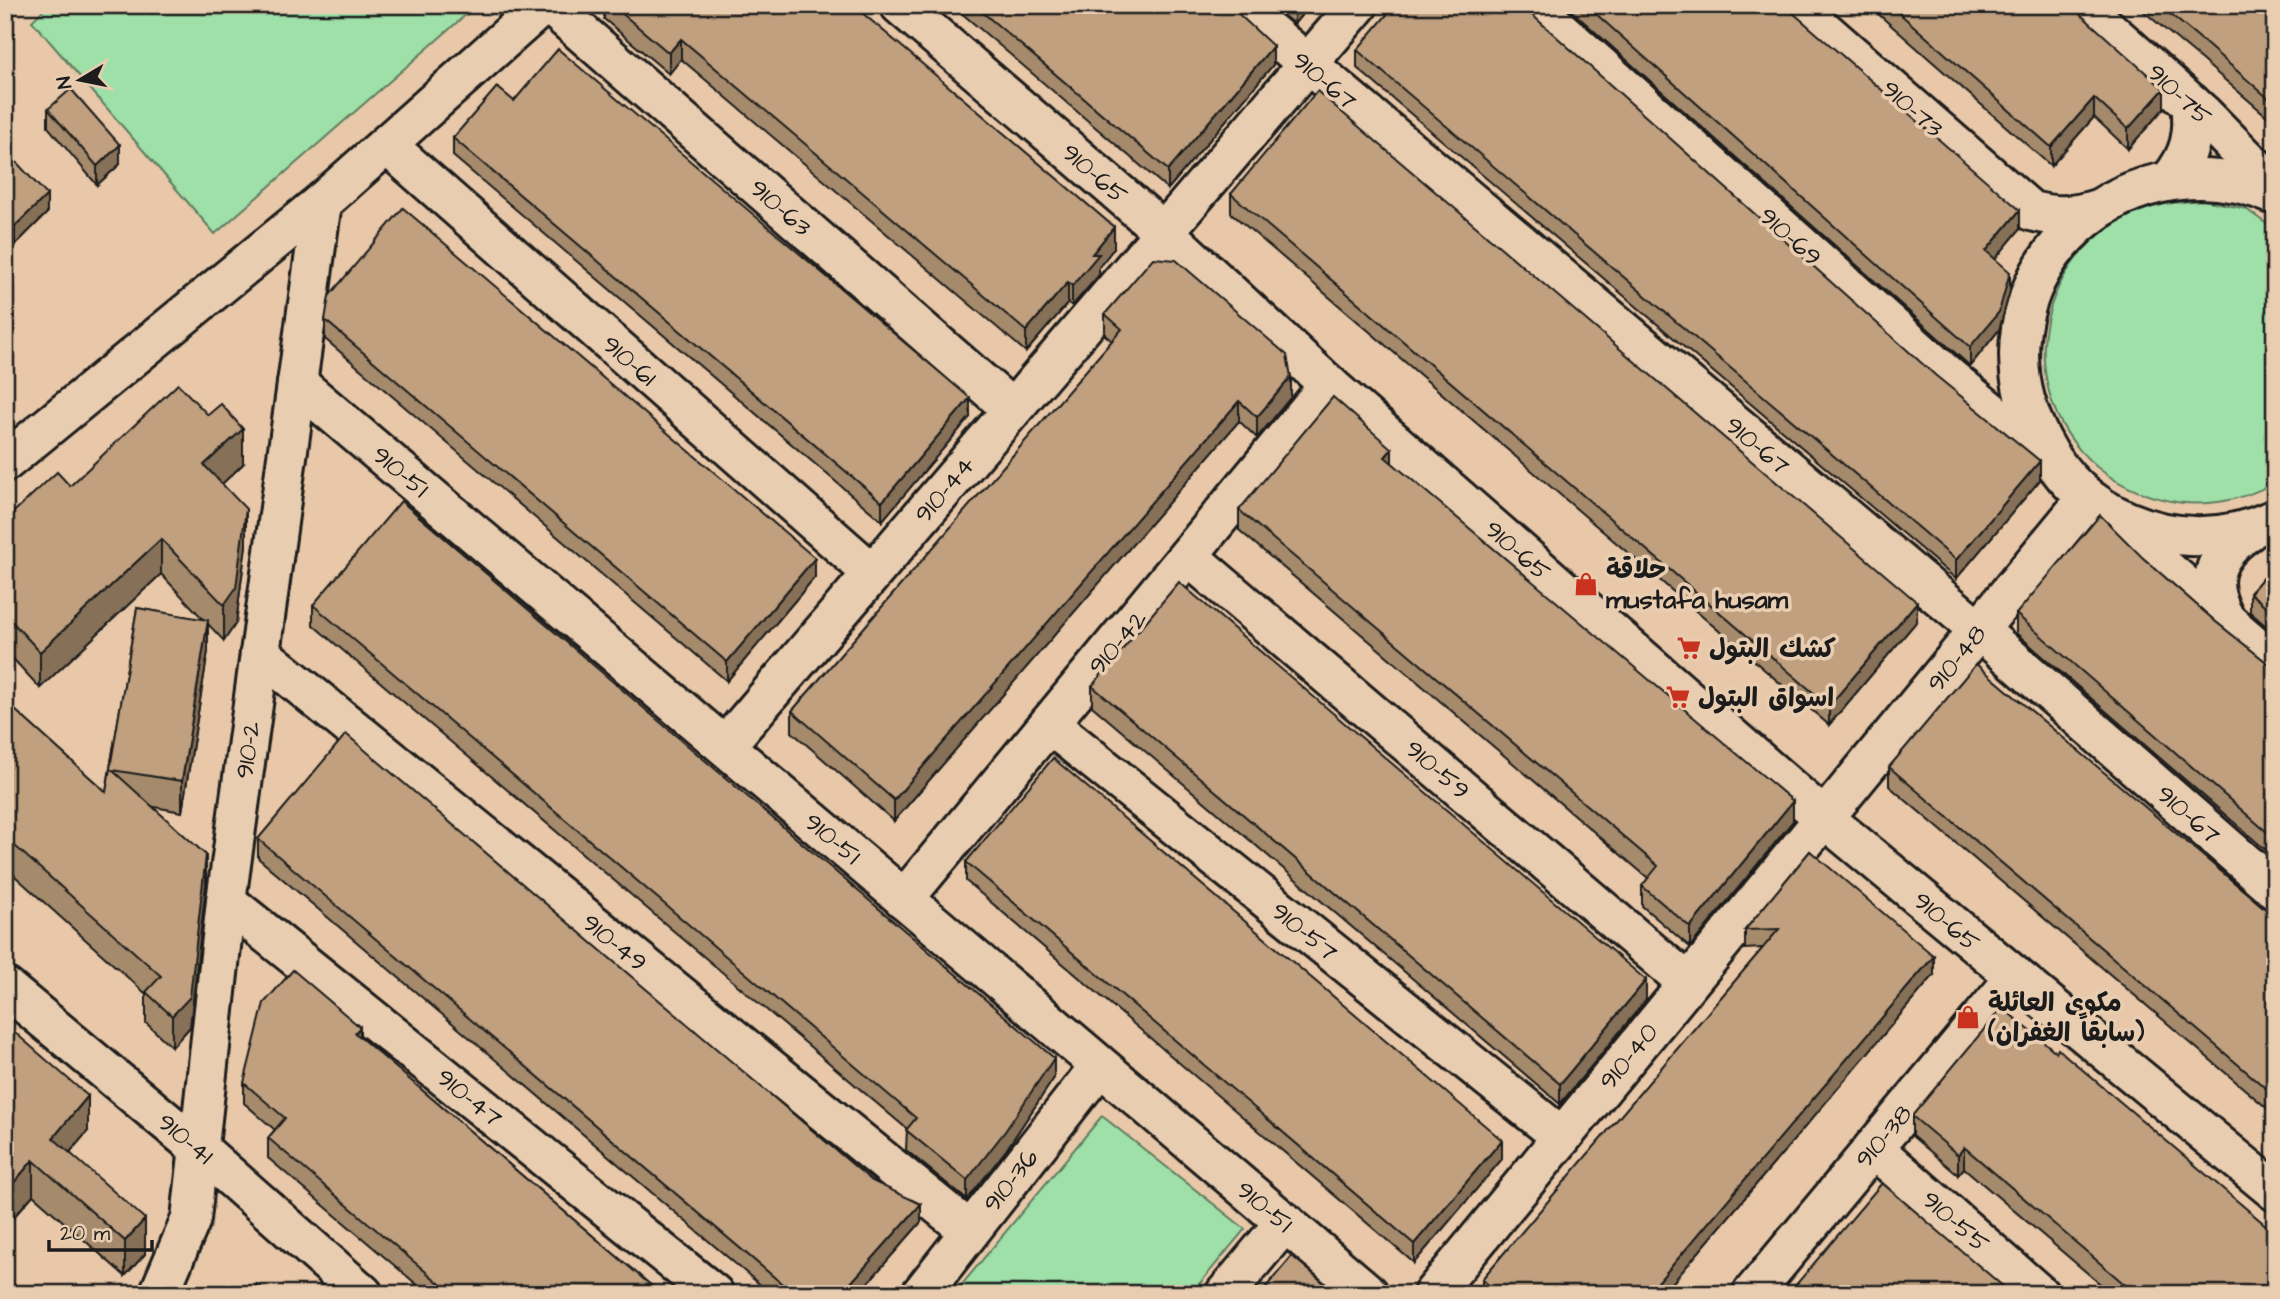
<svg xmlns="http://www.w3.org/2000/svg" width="2280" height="1299" font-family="'Architects Daughter','Playpen Sans Arabic',sans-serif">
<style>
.green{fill:#9fdfa8;stroke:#5e7e62;stroke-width:2}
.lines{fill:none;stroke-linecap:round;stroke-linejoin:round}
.minor-casing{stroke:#1c1c1c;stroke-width:44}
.minor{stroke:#e9cdb0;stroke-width:38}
.wall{fill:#a58a6c;stroke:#1c1c1c;stroke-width:2}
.shaded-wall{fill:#867058;stroke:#1c1c1c;stroke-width:2}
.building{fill:#c0a07e;stroke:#1c1c1c;stroke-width:2}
.labels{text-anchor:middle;stroke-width:7;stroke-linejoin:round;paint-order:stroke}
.street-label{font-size:26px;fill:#1c1c1c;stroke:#e9cdb0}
.poi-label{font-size:26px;font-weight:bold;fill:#1c1c1c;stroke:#e9cdb0;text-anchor:start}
</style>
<rect width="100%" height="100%" fill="#e8c8a8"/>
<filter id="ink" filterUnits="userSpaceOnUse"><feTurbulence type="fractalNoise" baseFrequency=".0143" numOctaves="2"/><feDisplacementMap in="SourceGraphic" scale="14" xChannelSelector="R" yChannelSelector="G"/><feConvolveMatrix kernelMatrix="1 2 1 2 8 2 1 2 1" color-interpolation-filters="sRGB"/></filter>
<g filter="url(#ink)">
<!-- green -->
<g class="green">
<path d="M 48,5 L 477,5 L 215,234 L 32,21 Z"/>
<path d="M 2205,200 L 2246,209 L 2275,230 L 2275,482 C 2241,502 2200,509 2162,499 C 2025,466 2001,290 2122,219 C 2147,204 2177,202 2205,200 Z"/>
<path d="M 1102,1116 L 1245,1229 L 1191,1294 L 954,1294 Z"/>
</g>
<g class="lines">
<!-- minor casing -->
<g class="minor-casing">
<g id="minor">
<path d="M 550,5 L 1012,409"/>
<path d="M 900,5 L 1164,232 L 1329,385 L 1824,818 L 2275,1191"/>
<path d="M 1238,5 L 1979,630 L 2275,889"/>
<path d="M 1532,5 L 1950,378 L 2044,455"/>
<path d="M 1795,5 L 2031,211 C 2055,217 2073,217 2097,209"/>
<path d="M 2081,5 L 2204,115 L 2275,187"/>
<path d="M 388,146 L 872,573"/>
<path d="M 2170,180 C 2190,156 2195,134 2191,103"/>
<path d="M 2275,195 C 2115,127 1958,289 2043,443 C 2061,478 2090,505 2127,521 C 2176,542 2226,541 2275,519"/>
<path d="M 297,383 L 1369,1294"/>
<path d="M 5,462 L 322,202 L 543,5"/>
<path d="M 2117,522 L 2158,562 L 2275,663"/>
<path d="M 1188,556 L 1688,983"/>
<path d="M 2228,624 C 2204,584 2211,557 2249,531"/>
<path d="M 260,653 L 970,1231"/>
<path d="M 1049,724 L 1562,1137"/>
<path d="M 725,746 L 1358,5"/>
<path d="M 904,899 L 1329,385"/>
<path d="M 226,901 L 714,1294"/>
<path d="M 5,987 L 198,1148 L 363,1294"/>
<path d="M 1873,1148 L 2039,1294"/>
<path d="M 159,1294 L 191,1219 L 226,901 L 322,202"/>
<path d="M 921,1294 L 1099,1067"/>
<path d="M 1225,1294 L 1285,1222"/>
<path d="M 1433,1294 L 2087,498"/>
<path d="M 1752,1294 L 2015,978"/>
</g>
</g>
<!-- minor -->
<use href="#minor" class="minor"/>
</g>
<!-- wall -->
<g class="wall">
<path d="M 604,5 L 853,5 L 1114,248 L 1099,267 L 1099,275 L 1072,306 L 1068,303 L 1026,352 L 681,59 L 669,74 L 604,19 Z"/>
<path d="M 952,5 L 1229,5 L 1273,65 L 1168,189 Z"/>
<path d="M 1270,5 L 1310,5 L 1294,24 Z"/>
<path d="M 1565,5 L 1784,5 L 2020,229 L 1995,259 L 2010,291 L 1999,330 L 1970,366 Z"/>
<path d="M 1868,5 L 2070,5 L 2164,108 L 2128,149 L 2094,117 L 2051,166 Z"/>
<path d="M 2136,5 L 2275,5 L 2275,123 L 2197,56 Z"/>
<path d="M 1357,50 L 2040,480 L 1956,579 L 1357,68 Z"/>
<path d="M 48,109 L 120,164 L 97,185 L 48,127 Z"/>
<path d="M 453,138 L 970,417 L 882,521 L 453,156 Z"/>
<path d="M 5,150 L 47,213 L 15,245 L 5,235 Z"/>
<path d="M 1231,194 L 1917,621 L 1829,725 L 1231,213 Z"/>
<path d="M 1105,314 L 1291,397 L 1257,438 L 1239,421 L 894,821 L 792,732 L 792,711 L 1112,341 L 1105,335 Z"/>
<path d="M 325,320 L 815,577 L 727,681 L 325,339 Z"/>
<path d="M 1392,463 L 1793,821 L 1690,947 L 1642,906 L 1642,886 L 1648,878 L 1239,530 L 1239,510 Z"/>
<path d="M 243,464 L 222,484 L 246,545 L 236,623 L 224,641 L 208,624 L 208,651 L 182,812 L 154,807 L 206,885 L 190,1027 L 172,1047 L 146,1023 L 146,994 L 6,868 L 5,701 L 106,792 L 137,608 L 204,620 L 161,574 L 40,688 L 5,650 L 5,520 Z"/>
<path d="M 2143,558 L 2216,622 L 2270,665 L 2275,664 L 2275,858 L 2016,633 L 2016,614 Z"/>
<path d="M 2275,563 L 2275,634 L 2250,612 L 2250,593 Z"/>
<path d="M 313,605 L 1054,1078 L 1006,1150 L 967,1200 L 906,1150 L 907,1129 L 313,625 Z"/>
<path d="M 1092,686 L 1646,1000 L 1560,1104 L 1092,706 Z"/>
<path d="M 1889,767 L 2275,917 L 2275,1115 L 1889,786 Z"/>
<path d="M 258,839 L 872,1181 L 921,1222 L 858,1294 L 771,1294 L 258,858 Z"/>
<path d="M 1810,851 L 1934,975 L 1663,1294 L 1482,1294 L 1482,1279 L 1763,948 L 1745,949 L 1745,930 Z"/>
<path d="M 966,862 L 1502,1159 L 1414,1263 L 966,881 Z"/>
<path d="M 5,1024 L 88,1131 L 70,1152 L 145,1254 L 125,1276 L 33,1195 L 5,1227 Z"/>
<path d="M 360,1037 L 661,1294 L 428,1294 L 268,1158 L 268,1138 L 275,1130 L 244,1103 L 244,1083 Z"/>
<path d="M 1912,1116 L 2275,1294 L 2112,1294 L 1964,1168 L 1958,1175 L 1912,1136 Z"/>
<path d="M 1794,1287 L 2012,1294 L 1794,1294 Z"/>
</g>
<!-- shaded-wall -->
<g class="shaded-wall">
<path d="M 1294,5 L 1310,5 L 1294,24 Z"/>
<path d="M 681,39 L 681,59 L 669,74 L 669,53 Z"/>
<path d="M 1273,46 L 1273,65 L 1168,189 L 1168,170 Z"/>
<path d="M 2164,89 L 2164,108 L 2128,149 L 2128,129 Z"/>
<path d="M 2094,98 L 2094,117 L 2051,166 L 2051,147 Z"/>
<path d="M 120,145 L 120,164 L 97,185 L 97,166 Z"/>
<path d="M 47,195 L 47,213 L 15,245 L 15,226 Z"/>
<path d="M 2020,210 L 2020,229 L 1986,270 L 1986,251 Z"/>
<path d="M 1114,227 L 1114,248 L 1099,267 L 1099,275 L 1072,306 L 1072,286 L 1092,254 Z"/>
<path d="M 2010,272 L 2010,291 L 1999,330 L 1970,366 L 1970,347 Z"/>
<path d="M 1068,282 L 1068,303 L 1026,352 L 1026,331 Z"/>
<path d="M 1291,377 L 1291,397 L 1257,438 L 1257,417 Z"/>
<path d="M 970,398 L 970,417 L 882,521 L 882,502 Z"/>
<path d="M 1239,401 L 1239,421 L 894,821 L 894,800 Z"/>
<path d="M 243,429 L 243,464 L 204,501 L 204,465 Z"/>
<path d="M 1392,449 L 1392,470 L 1385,457 Z"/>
<path d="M 2040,461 L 2040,480 L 1956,579 L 1956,560 Z"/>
<path d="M 246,509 L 246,545 L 236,623 L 224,641 L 224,605 Z"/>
<path d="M 161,539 L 161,574 L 40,688 L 40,652 Z"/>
<path d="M 815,558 L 815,577 L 727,681 L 727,662 Z"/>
<path d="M 1917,602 L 1917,621 L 1829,725 L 1829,706 Z"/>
<path d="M 208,620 L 208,651 L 182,812 L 182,781 Z"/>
<path d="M 1793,801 L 1793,821 L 1690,947 L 1690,927 Z"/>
<path d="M 5,838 L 6,838 L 5,869 Z"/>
<path d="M 206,855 L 206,885 L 190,1027 L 172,1047 L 172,1016 Z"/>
<path d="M 1934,956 L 1934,975 L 1663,1294 L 1648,1294 Z"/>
<path d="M 1646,980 L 1646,1000 L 1560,1104 L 1560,1084 Z"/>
<path d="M 360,1027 L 360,1046 L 355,1033 Z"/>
<path d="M 1054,1058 L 1054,1078 L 1006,1150 L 967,1200 L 967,1180 Z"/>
<path d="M 88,1096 L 88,1131 L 53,1172 L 53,1138 Z"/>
<path d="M 1502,1140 L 1502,1159 L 1414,1263 L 1414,1244 Z"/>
<path d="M 1964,1147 L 1964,1168 L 1958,1175 L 1958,1155 Z"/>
<path d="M 33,1160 L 33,1195 L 5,1227 L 5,1193 Z"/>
<path d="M 921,1204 L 921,1222 L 858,1294 L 841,1294 Z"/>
<path d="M 145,1219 L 145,1254 L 125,1276 L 125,1241 Z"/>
</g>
<!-- building -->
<g class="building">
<path d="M 612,5 L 853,5 L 1114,227 L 1092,254 L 1099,254 L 1072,286 L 1068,282 L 1026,331 L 681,39 L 669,53 Z"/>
<path d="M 974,5 L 1229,5 L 1273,46 L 1168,170 Z"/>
<path d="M 1395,5 L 1521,5 L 1935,375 L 2040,461 L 1956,560 L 1357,50 Z"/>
<path d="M 1586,5 L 1784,5 L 2020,210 L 1986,251 L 2010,272 L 1999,312 L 1970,347 Z"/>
<path d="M 1890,5 L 2070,5 L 2164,89 L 2128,129 L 2094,98 L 2051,147 Z"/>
<path d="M 2159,5 L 2275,5 L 2275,104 L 2197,36 Z"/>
<path d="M 558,49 L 970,398 L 882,502 L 453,138 L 497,87 L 514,101 Z"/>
<path d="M 71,89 L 120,145 L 97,166 L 48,109 Z"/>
<path d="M 1317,91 L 1917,602 L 1829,706 L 1231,194 Z"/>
<path d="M 5,150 L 47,195 L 15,226 L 5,216 Z"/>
<path d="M 403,208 L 815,558 L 727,662 L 325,320 L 329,296 Z"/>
<path d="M 1153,258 L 1176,260 L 1287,355 L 1291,377 L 1257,417 L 1239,401 L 894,800 L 792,711 L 1122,329 L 1105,314 Z"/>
<path d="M 178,384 L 208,415 L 221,404 L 243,429 L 204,465 L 246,509 L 236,588 L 224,605 L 161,539 L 40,652 L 5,614 L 5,520 L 57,472 L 70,486 Z"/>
<path d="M 1333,397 L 1392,449 L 1385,457 L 1793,801 L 1690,927 L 1642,886 L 1658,866 L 1239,510 Z"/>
<path d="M 401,501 L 1054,1058 L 1006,1130 L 967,1180 L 906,1130 L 916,1118 L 313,605 Z"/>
<path d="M 2100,515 L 2143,558 L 2216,622 L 2270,665 L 2275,664 L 2275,839 L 2016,614 Z"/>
<path d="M 2275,563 L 2275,614 L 2250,593 Z"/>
<path d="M 1179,582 L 1646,980 L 1560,1084 L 1092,686 Z"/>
<path d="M 137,608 L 208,620 L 182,781 L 112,770 L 206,855 L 190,997 L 172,1016 L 146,992 L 161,976 L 6,838 L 5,838 L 5,701 L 106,792 Z"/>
<path d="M 1976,664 L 2275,917 L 2275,1096 L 1889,767 Z"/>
<path d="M 346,734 L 872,1181 L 921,1204 L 841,1294 L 794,1294 L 258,839 Z"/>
<path d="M 1053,758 L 1502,1140 L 1414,1244 L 966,862 Z"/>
<path d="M 1810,851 L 1934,956 L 1648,1294 L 1498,1294 L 1482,1279 L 1779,929 L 1745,930 Z"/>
<path d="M 293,970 L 360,1027 L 355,1033 L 661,1294 L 452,1294 L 268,1138 L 285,1118 L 244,1083 L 264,1003 Z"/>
<path d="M 2000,1010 L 2005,1010 L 2056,1052 L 2058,1049 L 2275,1233 L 2275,1294 L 2136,1294 L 1964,1147 L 1958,1155 L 1912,1116 Z"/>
<path d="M 5,1024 L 88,1096 L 53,1138 L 145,1219 L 125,1241 L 33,1160 L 5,1193 Z"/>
<path d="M 1882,1183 L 2012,1294 L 1803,1294 L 1794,1287 Z"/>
<path d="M 1292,1256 L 1337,1294 L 1260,1294 Z"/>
<path d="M 257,1284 L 268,1294 L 249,1294 Z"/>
</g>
</g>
<!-- icons -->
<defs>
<g id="shop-bare" transform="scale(1.89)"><path d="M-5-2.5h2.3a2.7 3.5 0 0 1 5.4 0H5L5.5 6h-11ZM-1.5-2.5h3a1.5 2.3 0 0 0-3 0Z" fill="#c8321e" stroke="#e9cdb0" stroke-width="2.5" paint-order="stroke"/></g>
<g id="supermarket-bare" transform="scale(1.89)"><path d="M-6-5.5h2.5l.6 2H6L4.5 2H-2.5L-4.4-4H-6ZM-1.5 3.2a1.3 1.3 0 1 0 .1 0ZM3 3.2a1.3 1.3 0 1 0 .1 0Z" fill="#c8321e" stroke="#e9cdb0" stroke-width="2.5" paint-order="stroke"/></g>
</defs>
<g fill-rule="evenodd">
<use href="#shop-bare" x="1586" y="584"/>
<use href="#supermarket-bare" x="1689" y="648"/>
<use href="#supermarket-bare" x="1678" y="697"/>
<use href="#shop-bare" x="1968" y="1017"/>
</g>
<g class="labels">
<!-- street labels -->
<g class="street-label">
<text transform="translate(1325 80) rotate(40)" y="9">910-67</text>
<text transform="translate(2180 94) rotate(43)" y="9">910-75</text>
<text transform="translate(1913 108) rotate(41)" y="9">910-73</text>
<text transform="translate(1095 173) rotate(41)" y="9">910-65</text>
<text transform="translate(781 207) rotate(41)" y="9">910-63</text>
<text transform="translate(1791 236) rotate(42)" y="9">910-69</text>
<text transform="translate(630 360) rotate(41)" y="9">910-61</text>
<text transform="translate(1758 445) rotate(40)" y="9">910-67</text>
<text transform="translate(401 471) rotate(40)" y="9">910-51</text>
<text transform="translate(944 489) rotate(-50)" y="9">910-44</text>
<text transform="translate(1518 550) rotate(41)" y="9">910-65</text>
<text transform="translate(1117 642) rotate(-50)" y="9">910-42</text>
<text transform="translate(1956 658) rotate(-51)" y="9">910-48</text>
<text transform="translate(247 750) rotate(-82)" y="9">910-2</text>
<text transform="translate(1438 769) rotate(41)" y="9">910-59</text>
<text transform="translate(2189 814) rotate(41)" y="9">910-67</text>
<text transform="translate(833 838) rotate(40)" y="9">910-51</text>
<text transform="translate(1947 921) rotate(40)" y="9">910-65</text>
<text transform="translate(1305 931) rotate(39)" y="9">910-57</text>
<text transform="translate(615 942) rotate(39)" y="9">910-49</text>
<text transform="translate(1628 1056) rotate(-51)" y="9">910-40</text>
<text transform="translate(470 1097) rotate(39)" y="9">910-47</text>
<text transform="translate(1883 1136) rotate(-50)" y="9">910-38</text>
<text transform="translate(186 1138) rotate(40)" y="9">910-41</text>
<text transform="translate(1010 1180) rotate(-52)" y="9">910-36</text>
<text transform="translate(1265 1206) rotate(40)" y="9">910-51</text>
<text transform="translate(1956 1221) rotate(41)" y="9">910-55</text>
</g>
<!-- poi labels -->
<g class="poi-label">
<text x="1606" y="578">حلاقة<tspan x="1606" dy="30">mustafa husam</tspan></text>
<text x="1709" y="657">كشك البتول</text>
<text x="1698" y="706">اسواق البتول</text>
<text x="1988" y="1011">مكوى العائلة<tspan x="1988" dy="30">(سابقاً الغفران)</tspan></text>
</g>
</g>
<!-- margin -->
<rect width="2280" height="1299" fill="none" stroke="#e9cdb0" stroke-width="28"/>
<rect x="14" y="14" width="2252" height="1271" fill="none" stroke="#1c1c1c" stroke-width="2.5" filter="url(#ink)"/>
<!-- north arrow -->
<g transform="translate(80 80) rotate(260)" stroke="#e9cdb0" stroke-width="5" paint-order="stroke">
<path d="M0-5L12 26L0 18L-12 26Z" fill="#1c1c1c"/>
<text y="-10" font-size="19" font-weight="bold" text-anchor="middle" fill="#1c1c1c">N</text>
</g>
<!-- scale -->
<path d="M49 1240v10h103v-10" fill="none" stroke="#1c1c1c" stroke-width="3.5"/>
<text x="60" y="1240" font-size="21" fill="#1c1c1c" stroke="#e9cdb0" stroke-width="5" paint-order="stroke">20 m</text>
</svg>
